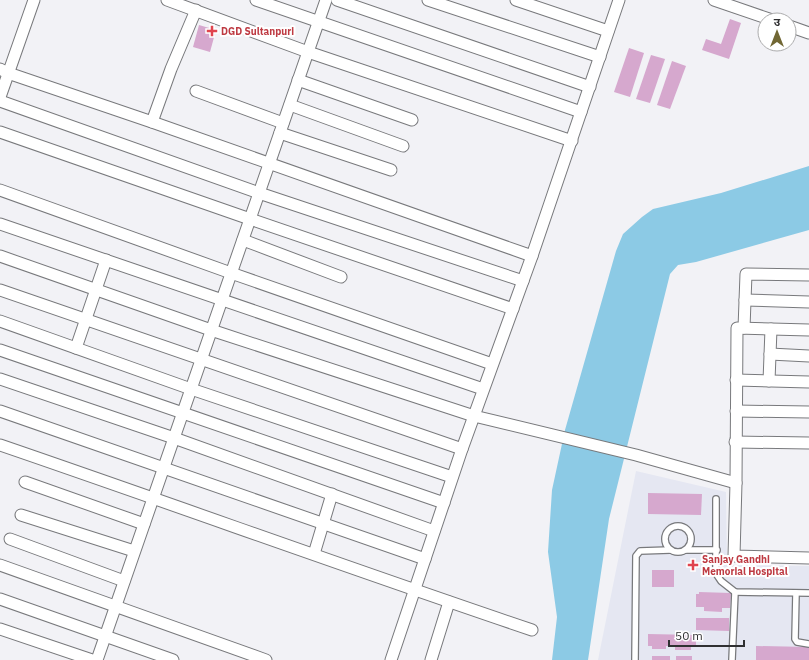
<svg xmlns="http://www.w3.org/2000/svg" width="809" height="660" font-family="'IBM Plex Sans','Noto Sans Devanagari',sans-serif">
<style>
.built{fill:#e5e7f2}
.water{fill:#8ccae5}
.building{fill:#d6a8ce}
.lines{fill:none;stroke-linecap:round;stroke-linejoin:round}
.lane-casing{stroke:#78797c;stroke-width:8}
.street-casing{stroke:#78797c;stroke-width:13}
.lane{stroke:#fff;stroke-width:5.5}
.street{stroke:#fff;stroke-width:11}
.health-dot{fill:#e0444e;stroke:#fff;stroke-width:1.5}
.labels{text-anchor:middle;stroke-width:4;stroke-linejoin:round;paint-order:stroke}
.health-label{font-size:10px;font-weight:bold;fill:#be3a42;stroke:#fff;text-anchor:start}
</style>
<rect width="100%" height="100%" fill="#f2f2f6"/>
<!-- built -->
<path class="built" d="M 636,471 L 726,492 L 727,565 L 809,566 L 809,660 L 598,660 Z"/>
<!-- water -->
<path class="water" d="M 809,166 L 809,230 L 696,262 L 678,265 L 670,274 L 609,519 L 588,660 L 552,660 L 557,617 L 548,552 L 552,490 L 565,430 L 616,251 L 623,234 L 642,217 L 653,209 L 721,193 Z"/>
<!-- building -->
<g class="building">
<path d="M 730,19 L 741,23 L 729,59 L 702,50 L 706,39 L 721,44 Z"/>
<path d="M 199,25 L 216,30 L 210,52 L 193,47 Z"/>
<path d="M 629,48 L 644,53 L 630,97 L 614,92 Z"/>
<path d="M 651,55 L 665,59 L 650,103 L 636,99 Z"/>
<path d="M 672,61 L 686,66 L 670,109 L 657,105 Z"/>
<path d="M 648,493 L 702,494 L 701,515 L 648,514 Z"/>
<rect x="652" y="570" width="22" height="17"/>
<path d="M 699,592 L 731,593 L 730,608 L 722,608 L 722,612 L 704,611 L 704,607 L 696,607 L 696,594 L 699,594 Z"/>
<path d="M 696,618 L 729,618 L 729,631 L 696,630 Z"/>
<path d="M 648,634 L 696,635 L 696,647 L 691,647 L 691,650 L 675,650 L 675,646 L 666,646 L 666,649 L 652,649 L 652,646 L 648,646 Z"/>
<path d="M 756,646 L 809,647 L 809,660 L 756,660 Z"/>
<rect x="652" y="656" width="18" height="4"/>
<rect x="676" y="656" width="16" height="4"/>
</g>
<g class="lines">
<!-- lane casing -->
<g class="lane-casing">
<g id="lane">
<path d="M 716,499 L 716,567 L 717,575 L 721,581 L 735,592 L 809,593"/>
<circle cx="678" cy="539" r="13"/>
<path d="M 686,550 L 717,550"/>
<path d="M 796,593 L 795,639 L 797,642 L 809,644"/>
<path d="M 635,660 L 636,556 L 640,551 L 670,550"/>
<path d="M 732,660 L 735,592"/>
</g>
</g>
<!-- street casing -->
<g class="street-casing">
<g id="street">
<path d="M 167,0 L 308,52 L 572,141"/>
<path d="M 256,0 L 581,112"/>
<path d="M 337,0 L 590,87"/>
<path d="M 428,0 L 600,57"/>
<path d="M 516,0 L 608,31"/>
<path d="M 714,0 L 772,20"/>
<path d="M 789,26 L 809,33"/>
<path d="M 0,69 L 8,73 L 152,122 L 532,256"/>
<path d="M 298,80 L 412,120"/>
<path d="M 196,91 L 283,123"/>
<path d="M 0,97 L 34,0"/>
<path d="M 0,101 L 259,193 L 523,281"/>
<path d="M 290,105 L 403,146"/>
<path d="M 152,122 L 171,69 L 196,10"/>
<path d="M 0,132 L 250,219 L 513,309"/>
<path d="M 280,133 L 391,170"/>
<path d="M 0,190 L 231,273 L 492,364"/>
<path d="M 0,224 L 483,389"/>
<path d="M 243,240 L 341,277"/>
<path d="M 0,256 L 211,330 L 474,416 L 636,455 L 736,483"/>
<path d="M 0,290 L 462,449"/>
<path d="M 745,300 L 809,302"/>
<path d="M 0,321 L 191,389 L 452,477"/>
<path d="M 744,328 L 746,274 L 809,275"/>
<path d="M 809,330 L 737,328 L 736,483 L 734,556 L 809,558"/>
<path d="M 76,348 L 106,260"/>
<path d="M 0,350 L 444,503"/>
<path d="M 770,354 L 809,356"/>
<path d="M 0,379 L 174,438 L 434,531"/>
<path d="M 736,380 L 809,382"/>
<path d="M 769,381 L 771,329"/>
<path d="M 0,411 L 425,559"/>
<path d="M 736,411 L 809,412"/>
<path d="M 735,442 L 809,443"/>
<path d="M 0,445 C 178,506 354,570 532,630"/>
<path d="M 25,482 L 144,524"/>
<path d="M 21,515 L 134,551"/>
<path d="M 10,539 L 124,581"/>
<path d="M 314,554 L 332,494"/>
<path d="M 0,565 L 266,660"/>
<path d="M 0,599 L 173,660"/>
<path d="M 0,629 L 92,660"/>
<path d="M 97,660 L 326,0"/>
<path d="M 391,660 L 462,449 L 532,256 L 619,0"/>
<path d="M 431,660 L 449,602"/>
</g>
</g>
<!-- lane -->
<use href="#lane" class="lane"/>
<!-- street -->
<use href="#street" class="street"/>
</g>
<!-- markers -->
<g class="health-dot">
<path d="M210 25h4v4h4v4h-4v4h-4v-4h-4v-4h4z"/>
<path d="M691 559h4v4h4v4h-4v4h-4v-4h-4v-4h4z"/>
</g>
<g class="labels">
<!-- health labels -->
<g class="health-label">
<text x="221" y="35">DGD Sultanpuri</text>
<text x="702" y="563">Sanjay Gandhi<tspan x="702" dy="12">Memorial Hospital</tspan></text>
</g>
</g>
<!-- north arrow -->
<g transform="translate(777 32)"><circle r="19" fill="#ffffff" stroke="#acacad"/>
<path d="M0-3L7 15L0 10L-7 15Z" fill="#716734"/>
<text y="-6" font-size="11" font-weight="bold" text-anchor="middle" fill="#303032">उ</text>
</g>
<!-- scale -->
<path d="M669 640v6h75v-6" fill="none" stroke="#303032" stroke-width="2"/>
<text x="675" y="640" font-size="12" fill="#303032" stroke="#ffffff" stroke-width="3" paint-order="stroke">50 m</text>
</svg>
